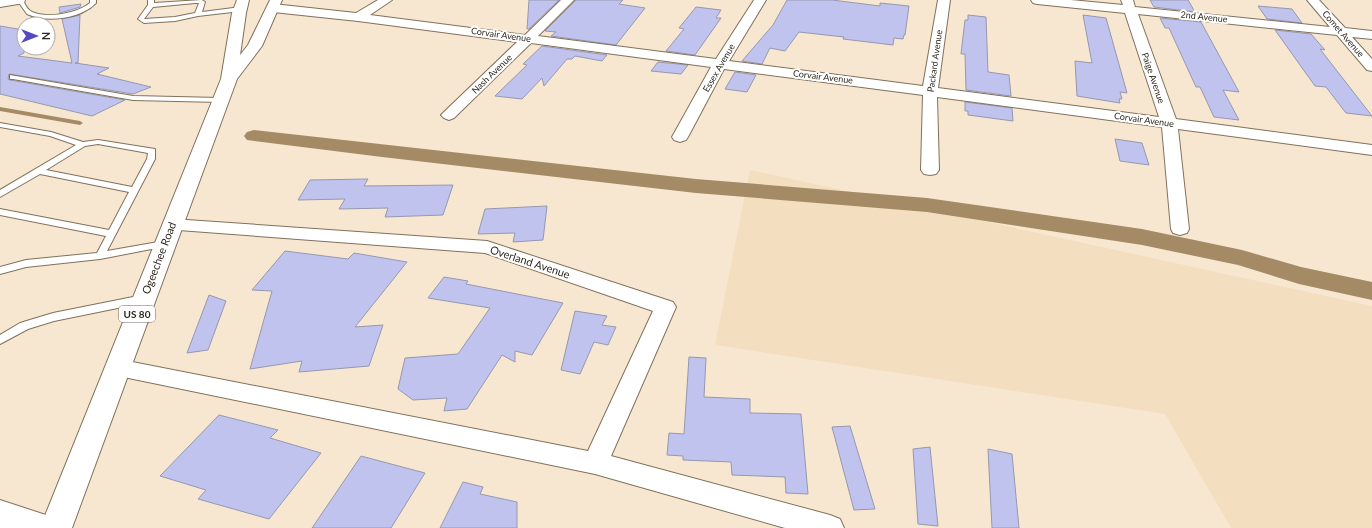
<svg xmlns="http://www.w3.org/2000/svg" width="1372" height="528" font-family="Lato,sans-serif">
<style>
.built{fill:#f3dec0}
.lines{fill:none;stroke-linecap:round;stroke-linejoin:round}
.stream{fill:#a58b65;fill-rule:evenodd}
.canal{fill:#a58b65;fill-rule:evenodd}
.building{fill:#c0c3ee;stroke:#9698b0}
.service-casing{stroke:#80715c;stroke-width:2}
.minor-casing{stroke:#80715c;stroke-width:2}
.tertiary-casing{stroke:#80715c;stroke-width:2}
.secondary-casing{stroke:#80715c;stroke-width:2}
.primary-casing{stroke:#80715c;stroke-width:2}
.service{fill:#fff;fill-rule:evenodd}
.minor{fill:#fff;fill-rule:evenodd}
.tertiary{fill:#fff;fill-rule:evenodd}
.secondary{fill:#fff;fill-rule:evenodd}
.primary{fill:#fff;fill-rule:evenodd}
.labels{text-anchor:middle;stroke-width:4;stroke-linejoin:round;paint-order:stroke}
.far-street-label{font-size:9px;fill:#2d271e;stroke:#fff}
.shield{fill:#fff;stroke:#6c6862;stroke-width:1}
.shield-label{font-size:10px;font-weight:bold;fill:#2d271e}
.street-label{font-size:11px;fill:#2d271e;stroke:#fff}
</style>
<rect width="100%" height="100%" fill="#f8e7d0"/>
<!-- built -->
<path class="built" d="M 750,170 L 1372,306 L 1372,528 L 1231,528 L 1165,414 L 715,345 Z"/>
<g class="lines">
<!-- stream -->
<path class="stream" d="M 0,107 L 80,121 L 83,123 L 80,125 L 0,111 Z"/>
<!-- canal -->
<path class="canal" d="M 254,130 L 696,179 L 927,198 L 1142,229 L 1242,250 L 1301,267 L 1372,282 L 1372,300 L 1299,284 L 1238,265 L 1142,245 L 927,212 L 696,193 L 382,157 L 247,140 L 244,136 L 247,132 Z"/>
</g>
<!-- building -->
<g class="building">
<path d="M 529,0 L 559,0 L 529,29 L 527,29 Z"/>
<path d="M 576,0 L 623,0 L 619,4 L 645,8 L 616,45 L 551,36 L 556,32 L 545,31 Z"/>
<path d="M 787,0 L 832,0 L 880,6 L 880,3 L 909,6 L 905,35 L 904,35 L 903,39 L 894,38 L 893,45 L 843,39 L 844,37 L 799,32 L 785,51 L 770,48 L 762,64 L 742,61 L 773,25 Z"/>
<path d="M 1150,0 L 1188,0 L 1195,12 L 1154,7 Z"/>
<path d="M 81,4 L 80,7 L 77,8 L 60,13 L 59,7 Z"/>
<path d="M 1258,6 L 1292,9 L 1302,23 L 1267,19 Z"/>
<path d="M 696,7 L 721,10 L 716,18 L 721,18 L 695,55 L 666,51 L 684,29 L 679,28 Z"/>
<path d="M 80,15 L 78,63 L 75,63 L 109,68 L 97,74 L 151,87 L 133,94 L 9,74 L 8,79 L 10,80 L 125,100 L 92,116 L 0,94 L 0,26 L 24,30 L 24,53 L 18,56 L 72,63 L 62,19 Z"/>
<path d="M 968,15 L 986,17 L 988,72 L 1009,75 L 1011,96 L 966,90 L 965,54 L 961,54 L 965,20 L 968,20 Z"/>
<path d="M 1083,15 L 1106,18 L 1127,93 L 1120,92 L 1122,99 L 1119,99 L 1120,103 L 1077,96 L 1075,61 L 1092,63 Z"/>
<path d="M 1160,18 L 1201,22 L 1239,92 L 1223,90 L 1239,120 L 1214,117 L 1200,87 L 1196,87 L 1169,28 L 1165,28 Z"/>
<path d="M 1275,30 L 1311,34 L 1325,50 L 1320,49 L 1372,116 L 1346,113 L 1326,87 L 1315,86 Z"/>
<path d="M 542,46 L 607,55 L 602,61 L 575,56 L 572,59 L 567,59 L 544,86 L 542,78 L 522,99 L 495,96 L 527,65 L 523,64 Z"/>
<path d="M 658,62 L 688,65 L 681,74 L 651,71 Z"/>
<path d="M 735,72 L 756,75 L 747,92 L 725,89 Z"/>
<path d="M 965,102 L 1012,108 L 1013,121 L 968,115 L 968,111 L 965,111 Z"/>
<path d="M 1115,139 L 1142,143 L 1149,165 L 1120,161 Z"/>
<path d="M 368,179 L 364,186 L 453,185 L 443,215 L 385,217 L 388,208 L 339,209 L 345,199 L 298,200 L 310,180 Z"/>
<path d="M 547,206 L 543,240 L 513,242 L 515,233 L 478,234 L 485,209 Z"/>
<path d="M 285,251 L 348,259 L 354,253 L 407,262 L 355,327 L 383,325 L 369,366 L 299,372 L 302,361 L 250,369 L 272,291 L 252,290 Z"/>
<path d="M 444,277 L 468,281 L 466,284 L 563,303 L 532,355 L 515,351 L 515,362 L 502,355 L 467,409 L 444,411 L 447,398 L 413,400 L 398,389 L 405,358 L 458,354 L 490,308 L 428,298 Z"/>
<path d="M 209,295 L 226,301 L 208,350 L 187,353 Z"/>
<path d="M 575,311 L 607,316 L 602,325 L 616,327 L 608,345 L 594,342 L 580,374 L 561,370 Z"/>
<path d="M 689,357 L 706,358 L 704,397 L 750,399 L 750,413 L 801,414 L 808,494 L 786,493 L 785,477 L 732,475 L 731,462 L 683,460 L 683,456 L 667,455 L 669,433 L 684,434 Z"/>
<path d="M 219,415 L 278,430 L 270,438 L 321,453 L 269,519 L 198,499 L 206,490 L 160,476 Z"/>
<path d="M 850,426 L 875,509 L 854,510 L 832,427 Z"/>
<path d="M 930,447 L 938,526 L 918,524 L 913,449 Z"/>
<path d="M 988,449 L 1012,454 L 1019,528 L 992,528 Z"/>
<path d="M 361,456 L 425,473 L 391,528 L 312,528 Z"/>
<path d="M 463,482 L 483,487 L 480,494 L 517,502 L 517,528 L 440,528 Z"/>
</g>
<g class="lines">
<!-- service casing -->
<g class="service-casing">
<g id="service">
<path d="M 17,0 L 23,0 C 25,5 28,10 32,12 C 47,19 78,13 90,3 L 90,0 L 96,0 L 96,3 C 81,19 46,23 27,14 Z"/>
<path d="M 148,0 L 154,0 L 154,3 L 202,0 L 205,2 L 202,12 L 241,7 L 244,9 L 241,11 L 198,16 L 175,21 L 144,23 L 138,19 L 148,5 ZM 195,3 L 199,3 L 195,13 L 175,17 L 144,19 L 153,7 Z"/>
<path d="M 10,75 L 133,96 L 220,98 L 224,100 L 220,102 L 133,100 L 13,79 L 10,79 Z"/>
<path d="M 0,123 L 51,132 L 83,142 L 98,140 L 155,149 L 155,159 L 107,251 L 164,241 L 169,244 L 167,246 L 100,259 L 26,267 L 0,274 L 0,267 L 26,260 L 97,253 L 106,236 L 0,215 L 0,209 L 109,230 L 129,192 L 40,174 L 0,197 L 0,190 L 76,145 L 50,136 L 0,127 ZM 98,144 L 148,153 L 147,159 L 132,187 L 46,170 L 85,146 Z"/>
<path d="M 143,295 L 147,296 L 148,299 L 147,302 L 54,321 L 28,329 L 0,344 L 0,335 L 20,323 L 53,313 Z"/>
</g>
</g>
<!-- minor casing -->
<g class="minor-casing">
<g id="minor">
<path d="M 378,0 L 392,0 L 370,15 L 525,35 L 561,0 L 574,0 L 538,36 L 716,59 L 754,0 L 766,0 L 729,61 L 923,86 L 938,0 L 950,0 L 938,88 L 1159,117 L 1125,13 L 1037,4 L 1033,3 L 1031,0 L 1071,0 L 1123,5 L 1121,0 L 1133,0 L 1135,7 L 1330,27 L 1307,0 L 1319,0 L 1345,28 L 1372,31 L 1372,39 L 1352,37 L 1372,59 L 1372,71 L 1367,70 L 1337,35 L 1138,14 L 1176,119 L 1372,145 L 1372,155 L 1178,129 L 1189,229 L 1187,233 L 1180,235 L 1173,233 L 1171,229 L 1162,127 L 937,97 L 939,170 L 936,174 L 930,175 L 924,174 L 921,170 L 923,95 L 724,69 L 688,137 L 686,140 L 680,142 L 674,140 L 672,137 L 711,67 L 531,43 L 454,118 L 449,120 L 444,118 L 441,115 L 444,112 L 517,42 L 358,21 L 273,12 L 269,11 L 267,8 L 269,5 L 273,4 L 356,13 Z"/>
<path d="M 172,219 L 487,241 L 673,302 L 676,307 L 611,456 L 830,515 L 840,519 L 844,528 L 785,528 L 595,474 L 109,374 L 105,368 L 109,362 L 117,359 L 588,451 L 653,311 L 485,253 L 165,229 L 163,225 L 165,221 Z"/>
</g>
</g>
<!-- tertiary casing -->
<g class="tertiary-casing">
<path id="tertiary" d="M 0,500 L 55,518 L 60,528 L 0,528 Z"/>
</g>
<!-- secondary casing -->
<g class="secondary-casing">
<path id="secondary" d="M 0,0 L 25,0 L 24,3 L 0,7 Z"/>
</g>
<!-- primary casing -->
<g class="primary-casing">
<path id="primary" d="M 237,0 L 249,0 L 246,13 L 240,55 L 248,45 L 270,0 L 282,0 L 262,46 L 237,79 L 72,528 L 40,528 L 221,79 L 232,13 Z"/>
</g>
<!-- service -->
<use href="#service" class="service"/>
<!-- minor -->
<use href="#minor" class="minor"/>
<!-- tertiary -->
<use href="#tertiary" class="tertiary"/>
<!-- secondary -->
<use href="#secondary" class="secondary"/>
<!-- primary -->
<use href="#primary" class="primary"/>
</g>
<g class="labels">
<!-- far-street labels -->
<g class="far-street-label">
<text transform="translate(1204 17) rotate(6)" y="3">2nd Avenue</text>
<text transform="translate(1343 34) rotate(49)" y="3">Comet Avenue</text>
<text transform="translate(501 35) rotate(8)" y="3">Corvair Avenue</text>
<text transform="translate(935 61) rotate(-82)" y="3">Packard Avenue</text>
<text transform="translate(719 68) rotate(-60)" y="3">Essex Avenue</text>
<text transform="translate(492 74) rotate(-44)" y="3">Nash Avenue</text>
<text transform="translate(823 77) rotate(7)" y="3">Corvair Avenue</text>
<text transform="translate(1153 78) rotate(71)" y="3">Paige Avenue</text>
<text transform="translate(1144 120) rotate(8)" y="3">Corvair Avenue</text>
</g>
<!-- shield labels -->
<rect class="shield" x="119" y="306" width="36" height="16" rx="3"/>
<g class="shield-label">
<text x="137" y="318">US 80</text>
</g>
<!-- street labels -->
<g class="street-label">
<text transform="translate(159 258) rotate(-69)" y="4">Ogeechee Road</text>
<text transform="translate(530 262) rotate(18)" y="4">Overland Avenue</text>
</g>
</g>
<!-- north arrow -->
<g transform="translate(36 36) rotate(90)"><circle r="19" fill="#ffffff" stroke="#aba9a5"/>
<path d="M0-3L7 15L0 10L-7 15Z" fill="#5549c1"/>
<text y="-6" font-size="11" font-weight="bold" text-anchor="middle" fill="#2d271e">N</text>
</g>
</svg>
